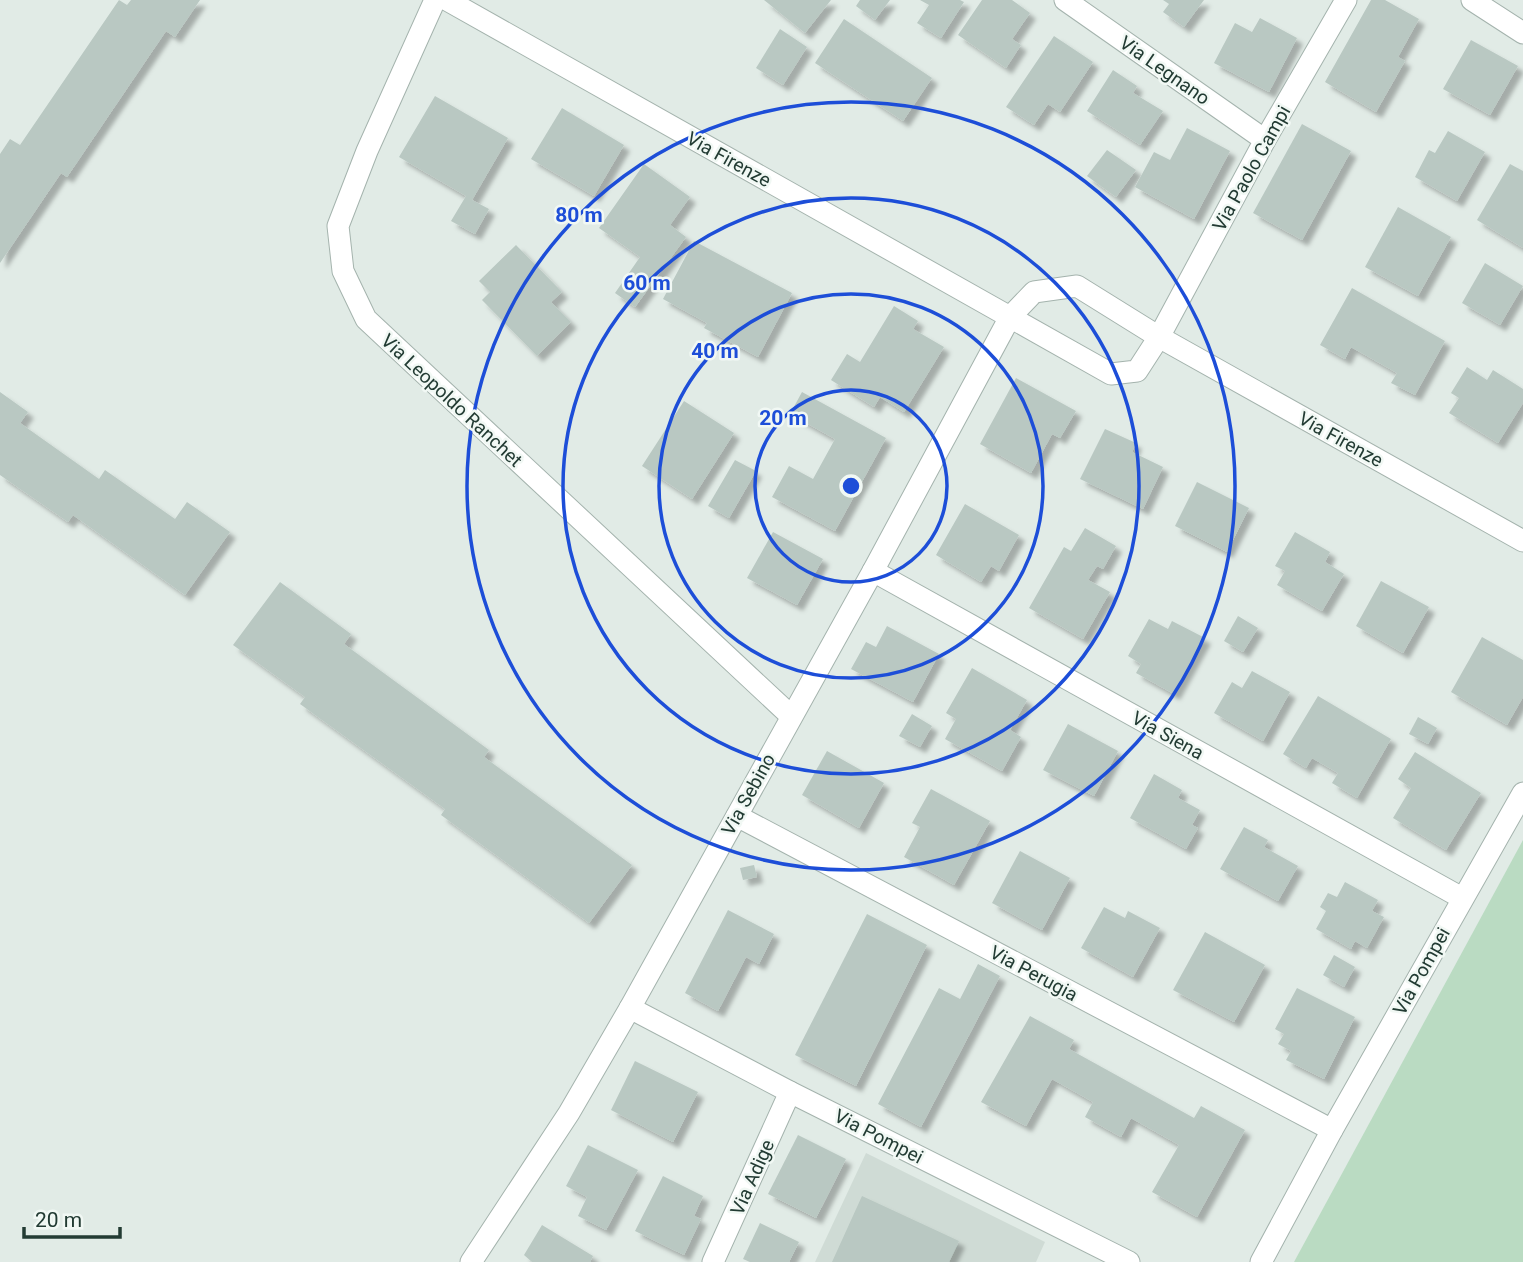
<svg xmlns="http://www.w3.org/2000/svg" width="1523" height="1262" font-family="Roboto,sans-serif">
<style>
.built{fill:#cfdbd5}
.green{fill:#badbc2}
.building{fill:#b9c8c2;filter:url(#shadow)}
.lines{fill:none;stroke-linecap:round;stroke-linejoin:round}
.minor-casing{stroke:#a4b3ad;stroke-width:23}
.minor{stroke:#fff;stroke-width:21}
.ring{fill:none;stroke:#1d4ed8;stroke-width:3.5}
.labels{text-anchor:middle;stroke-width:5;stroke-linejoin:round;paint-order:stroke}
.street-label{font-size:19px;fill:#223b33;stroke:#f1f8f4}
.centre{fill:#1d4ed8;stroke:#f1f8f4;stroke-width:3.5}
.ring-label{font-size:21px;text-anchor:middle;font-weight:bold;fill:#1d4ed8;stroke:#f1f8f4;stroke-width:5;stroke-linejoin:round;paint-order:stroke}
</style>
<defs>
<filter id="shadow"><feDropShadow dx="6" dy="6" stdDeviation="2" flood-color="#0004"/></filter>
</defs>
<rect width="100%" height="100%" fill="#e1ebe6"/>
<!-- built -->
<path class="built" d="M 866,1153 L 1045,1242 L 1036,1262 L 815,1262 Z"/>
<!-- green -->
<path class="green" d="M 1523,840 L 1523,1262 L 1294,1262 Z"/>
<!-- building -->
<g class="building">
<path d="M 119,0 L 127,5 L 131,0 L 200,0 L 175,37 L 166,31 L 67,177 L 61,173 L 0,263 L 0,154 L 10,139 L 20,145 Z"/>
<path d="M 764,0 L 831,0 L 805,33 Z"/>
<path d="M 860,0 L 890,0 L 875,20 L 856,6 Z"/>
<path d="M 920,0 L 960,0 L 964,2 L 941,38 L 917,23 L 929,5 Z"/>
<path d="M 982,0 L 1012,0 L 1030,13 L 1012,39 L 1021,45 L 1006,68 L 958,35 Z"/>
<path d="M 1163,0 L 1204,0 L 1184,27 L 1163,12 L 1169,4 Z"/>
<path d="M 1371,0 L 1385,0 L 1419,19 L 1398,57 L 1405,61 L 1376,112 L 1325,82 Z"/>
<path d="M 1260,18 L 1297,38 L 1269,92 L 1214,63 L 1235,23 L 1252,32 Z"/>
<path d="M 844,19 L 932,78 L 903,121 L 815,63 Z"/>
<path d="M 780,29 L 807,47 L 783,85 L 756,68 Z"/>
<path d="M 1054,36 L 1093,62 L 1060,112 L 1048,104 L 1034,125 L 1006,107 Z"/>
<path d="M 1471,40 L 1518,66 L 1490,115 L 1443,89 Z"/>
<path d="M 1113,70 L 1137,86 L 1133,93 L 1163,111 L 1140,145 L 1087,111 Z"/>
<path d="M 435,96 L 508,138 L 472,200 L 489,209 L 475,234 L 451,221 L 466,196 L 399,157 Z"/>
<path d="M 562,108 L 624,145 L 594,196 L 531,159 Z"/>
<path d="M 1302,124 L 1351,151 L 1302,240 L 1253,213 Z"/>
<path d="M 1187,128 L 1230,151 L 1194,219 L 1135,187 L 1154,152 L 1170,160 Z"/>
<path d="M 1448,131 L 1485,152 L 1457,201 L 1415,177 L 1429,150 L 1435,153 Z"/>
<path d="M 1107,150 L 1136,170 L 1116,197 L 1087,176 Z"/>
<path d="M 644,164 L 690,197 L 670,225 L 686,237 L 635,307 L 615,293 L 640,257 L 599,228 Z"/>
<path d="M 1510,164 L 1523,171 L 1523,248 L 1477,220 Z"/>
<path d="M 1398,207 L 1451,237 L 1418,296 L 1365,267 Z"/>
<path d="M 694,241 L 792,293 L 758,357 L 704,328 L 707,323 L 663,299 Z"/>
<path d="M 516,245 L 562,292 L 551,302 L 571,322 L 537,356 L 482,300 L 490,292 L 479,281 Z"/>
<path d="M 1485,263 L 1523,286 L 1500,325 L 1462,303 Z"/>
<path d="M 1352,288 L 1445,341 L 1415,395 L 1391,383 L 1397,373 L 1351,347 L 1345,359 L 1320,345 Z"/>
<path d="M 894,306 L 918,321 L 913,329 L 944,347 L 904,412 L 880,397 L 874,407 L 831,380 L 847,354 L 860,362 Z"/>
<path d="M 1467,367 L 1487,380 L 1493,370 L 1523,389 L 1523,403 L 1498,443 L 1449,413 L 1459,398 L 1451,393 Z"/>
<path d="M 1016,378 L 1076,411 L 1060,438 L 1052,434 L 1031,473 L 980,444 Z"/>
<path d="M 0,392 L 28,412 L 20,423 L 99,479 L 105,470 L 175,519 L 187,502 L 230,532 L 185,595 L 73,515 L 68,522 L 0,475 Z"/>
<path d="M 802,392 L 886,438 L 835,531 L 772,497 L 789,466 L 813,479 L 835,439 L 790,414 Z"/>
<path d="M 684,401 L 734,433 L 692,499 L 642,466 Z"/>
<path d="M 1105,429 L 1136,443 L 1132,452 L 1163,467 L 1143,509 L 1080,479 Z"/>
<path d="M 735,460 L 756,471 L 729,518 L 708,506 Z"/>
<path d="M 1197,482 L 1249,508 L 1227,552 L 1175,526 Z"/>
<path d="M 965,504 L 1019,535 L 999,571 L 991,566 L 981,582 L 936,555 Z"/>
<path d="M 1085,528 L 1116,546 L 1103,569 L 1097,566 L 1088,580 L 1110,592 L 1083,639 L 1029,608 L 1064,547 L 1071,551 Z"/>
<path d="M 773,532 L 823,559 L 797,605 L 747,578 Z"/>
<path d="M 1295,532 L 1330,552 L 1325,562 L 1344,574 L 1322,611 L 1277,585 L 1285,571 L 1275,566 Z"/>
<path d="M 1381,581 L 1429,607 L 1403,653 L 1356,626 Z"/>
<path d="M 280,582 L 351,634 L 344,644 L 489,750 L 484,757 L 632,865 L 589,923 L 441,815 L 445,809 L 300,704 L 305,697 L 233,645 Z"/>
<path d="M 1238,616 L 1258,628 L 1243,652 L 1224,641 Z"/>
<path d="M 1149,619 L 1168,629 L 1172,621 L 1205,638 L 1174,694 L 1136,673 L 1141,664 L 1128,656 Z"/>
<path d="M 887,626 L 939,654 L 913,702 L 851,669 L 866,642 L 876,647 Z"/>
<path d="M 1482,637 L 1523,660 L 1523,697 L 1507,725 L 1451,692 Z"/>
<path d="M 972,668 L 1027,700 L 1010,730 L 1021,737 L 1002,771 L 945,739 L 956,719 L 946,713 Z"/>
<path d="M 1252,671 L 1290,692 L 1263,741 L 1214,713 L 1232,682 L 1242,688 Z"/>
<path d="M 1318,696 L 1391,739 L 1357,798 L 1332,783 L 1338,773 L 1312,758 L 1306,768 L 1283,754 Z"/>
<path d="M 912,714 L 932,726 L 920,747 L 899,736 Z"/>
<path d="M 1418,717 L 1437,728 L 1428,744 L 1409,734 Z"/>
<path d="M 1068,724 L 1118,751 L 1094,796 L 1043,770 Z"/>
<path d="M 827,751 L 884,783 L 859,828 L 802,795 Z"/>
<path d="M 1415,752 L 1481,793 L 1446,850 L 1393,818 L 1411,788 L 1398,779 Z"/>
<path d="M 1154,774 L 1182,790 L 1178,798 L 1200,810 L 1192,825 L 1198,828 L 1186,849 L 1130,818 Z"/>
<path d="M 931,789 L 990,821 L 954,885 L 904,857 L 920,827 L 912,823 Z"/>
<path d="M 1244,827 L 1268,840 L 1264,847 L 1298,866 L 1278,901 L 1220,869 Z"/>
<path d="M 1020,851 L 1070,878 L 1042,930 L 992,903 Z"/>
<path d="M 754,865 L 757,877 L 743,880 L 740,868 Z"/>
<path d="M 1345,882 L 1378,900 L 1372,911 L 1384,917 L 1367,948 L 1355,941 L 1351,949 L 1316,929 L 1326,911 L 1320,907 L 1328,893 L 1337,897 Z"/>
<path d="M 1104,907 L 1125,918 L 1128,911 L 1160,928 L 1133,977 L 1081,948 Z"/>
<path d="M 728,910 L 774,934 L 759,964 L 746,957 L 718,1011 L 685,993 Z"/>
<path d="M 867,914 L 927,945 L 856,1086 L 795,1055 Z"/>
<path d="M 1205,932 L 1265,965 L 1234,1022 L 1173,990 Z"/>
<path d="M 1334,955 L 1355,967 L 1344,987 L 1323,975 Z"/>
<path d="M 978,964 L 1000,976 L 921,1127 L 878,1104 L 939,988 L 960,999 Z"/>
<path d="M 1297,988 L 1355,1017 L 1324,1079 L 1286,1060 L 1291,1051 L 1278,1044 L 1284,1034 L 1275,1029 Z"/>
<path d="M 1030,1016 L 1074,1040 L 1069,1049 L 1194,1118 L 1201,1106 L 1245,1130 L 1197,1217 L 1152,1192 L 1179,1145 L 1131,1118 L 1121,1137 L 1085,1117 L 1093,1102 L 1052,1079 L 1026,1126 L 981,1102 Z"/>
<path d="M 635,1061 L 698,1092 L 673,1142 L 611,1110 Z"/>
<path d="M 798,1135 L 846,1159 L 816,1218 L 768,1194 Z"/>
<path d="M 588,1145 L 638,1170 L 606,1230 L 578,1216 L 587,1197 L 566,1186 Z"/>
<path d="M 663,1176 L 703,1196 L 694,1216 L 701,1219 L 684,1255 L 635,1231 Z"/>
<path d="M 862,1196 L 959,1241 L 949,1262 L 832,1262 Z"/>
<path d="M 760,1223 L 799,1242 L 789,1262 L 750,1262 L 743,1259 Z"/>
<path d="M 542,1225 L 593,1256 L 590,1262 L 532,1262 L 524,1255 Z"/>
</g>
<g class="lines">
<!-- minor casing -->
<g class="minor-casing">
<g id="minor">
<path d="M 435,0 L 367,151 L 338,226 L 343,271 L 366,319 L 791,716"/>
<path d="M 447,0 L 1111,374 L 1137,371 L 1159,337 L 1265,140 L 1346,0"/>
<path d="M 1065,0 L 1265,140"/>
<path d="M 1472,0 L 1523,33"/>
<path d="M 873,571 L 1462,898"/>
<path d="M 737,816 L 1332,1130"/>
<path d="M 630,1008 L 790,1092 L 1129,1262"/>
<path d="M 471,1262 L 569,1113 L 630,1008 L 873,571 L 1010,317 L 1034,292 L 1077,286 L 1159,337 L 1523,541"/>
<path d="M 713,1262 L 790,1092"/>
<path d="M 1261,1262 L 1332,1130 L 1523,793"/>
</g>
</g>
<!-- minor -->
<use href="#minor" class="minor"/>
</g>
<!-- distance rings -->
<g class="ring">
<circle cx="851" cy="486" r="96"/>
<circle cx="851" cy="486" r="192"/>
<circle cx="851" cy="486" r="288"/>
<circle cx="851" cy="486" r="384"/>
</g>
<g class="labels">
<!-- street labels -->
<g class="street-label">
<text transform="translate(1165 70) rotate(35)" y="7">Via Legnano</text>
<text transform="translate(729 159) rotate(29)" y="7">Via Firenze</text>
<text transform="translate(1251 168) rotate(-61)" y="7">Via Paolo Campi</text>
<text transform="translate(452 400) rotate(43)" y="7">Via Leopoldo Ranchet</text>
<text transform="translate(1341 439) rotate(29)" y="7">Via Firenze</text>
<text transform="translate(1168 735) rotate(29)" y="7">Via Siena</text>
<text transform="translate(748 794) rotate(-61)" y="7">Via Sebino</text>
<text transform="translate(1421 971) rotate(-61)" y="7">Via Pompei</text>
<text transform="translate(1034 973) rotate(28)" y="7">Via Perugia</text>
<text transform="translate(879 1136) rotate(27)" y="7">Via Pompei</text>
<text transform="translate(752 1177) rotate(-66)" y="7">Via Adige</text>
</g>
</g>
<circle cx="851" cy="486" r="10" class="centre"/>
<g class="ring-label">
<text x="579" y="222">80 m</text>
<text x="647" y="290">60 m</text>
<text x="715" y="358">40 m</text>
<text x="783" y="425">20 m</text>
</g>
<!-- scale -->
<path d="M24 1227v10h96v-10" fill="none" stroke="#223b33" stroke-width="3.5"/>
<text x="35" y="1227" font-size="21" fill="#223b33" stroke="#f1f8f4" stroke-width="5" paint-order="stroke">20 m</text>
</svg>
